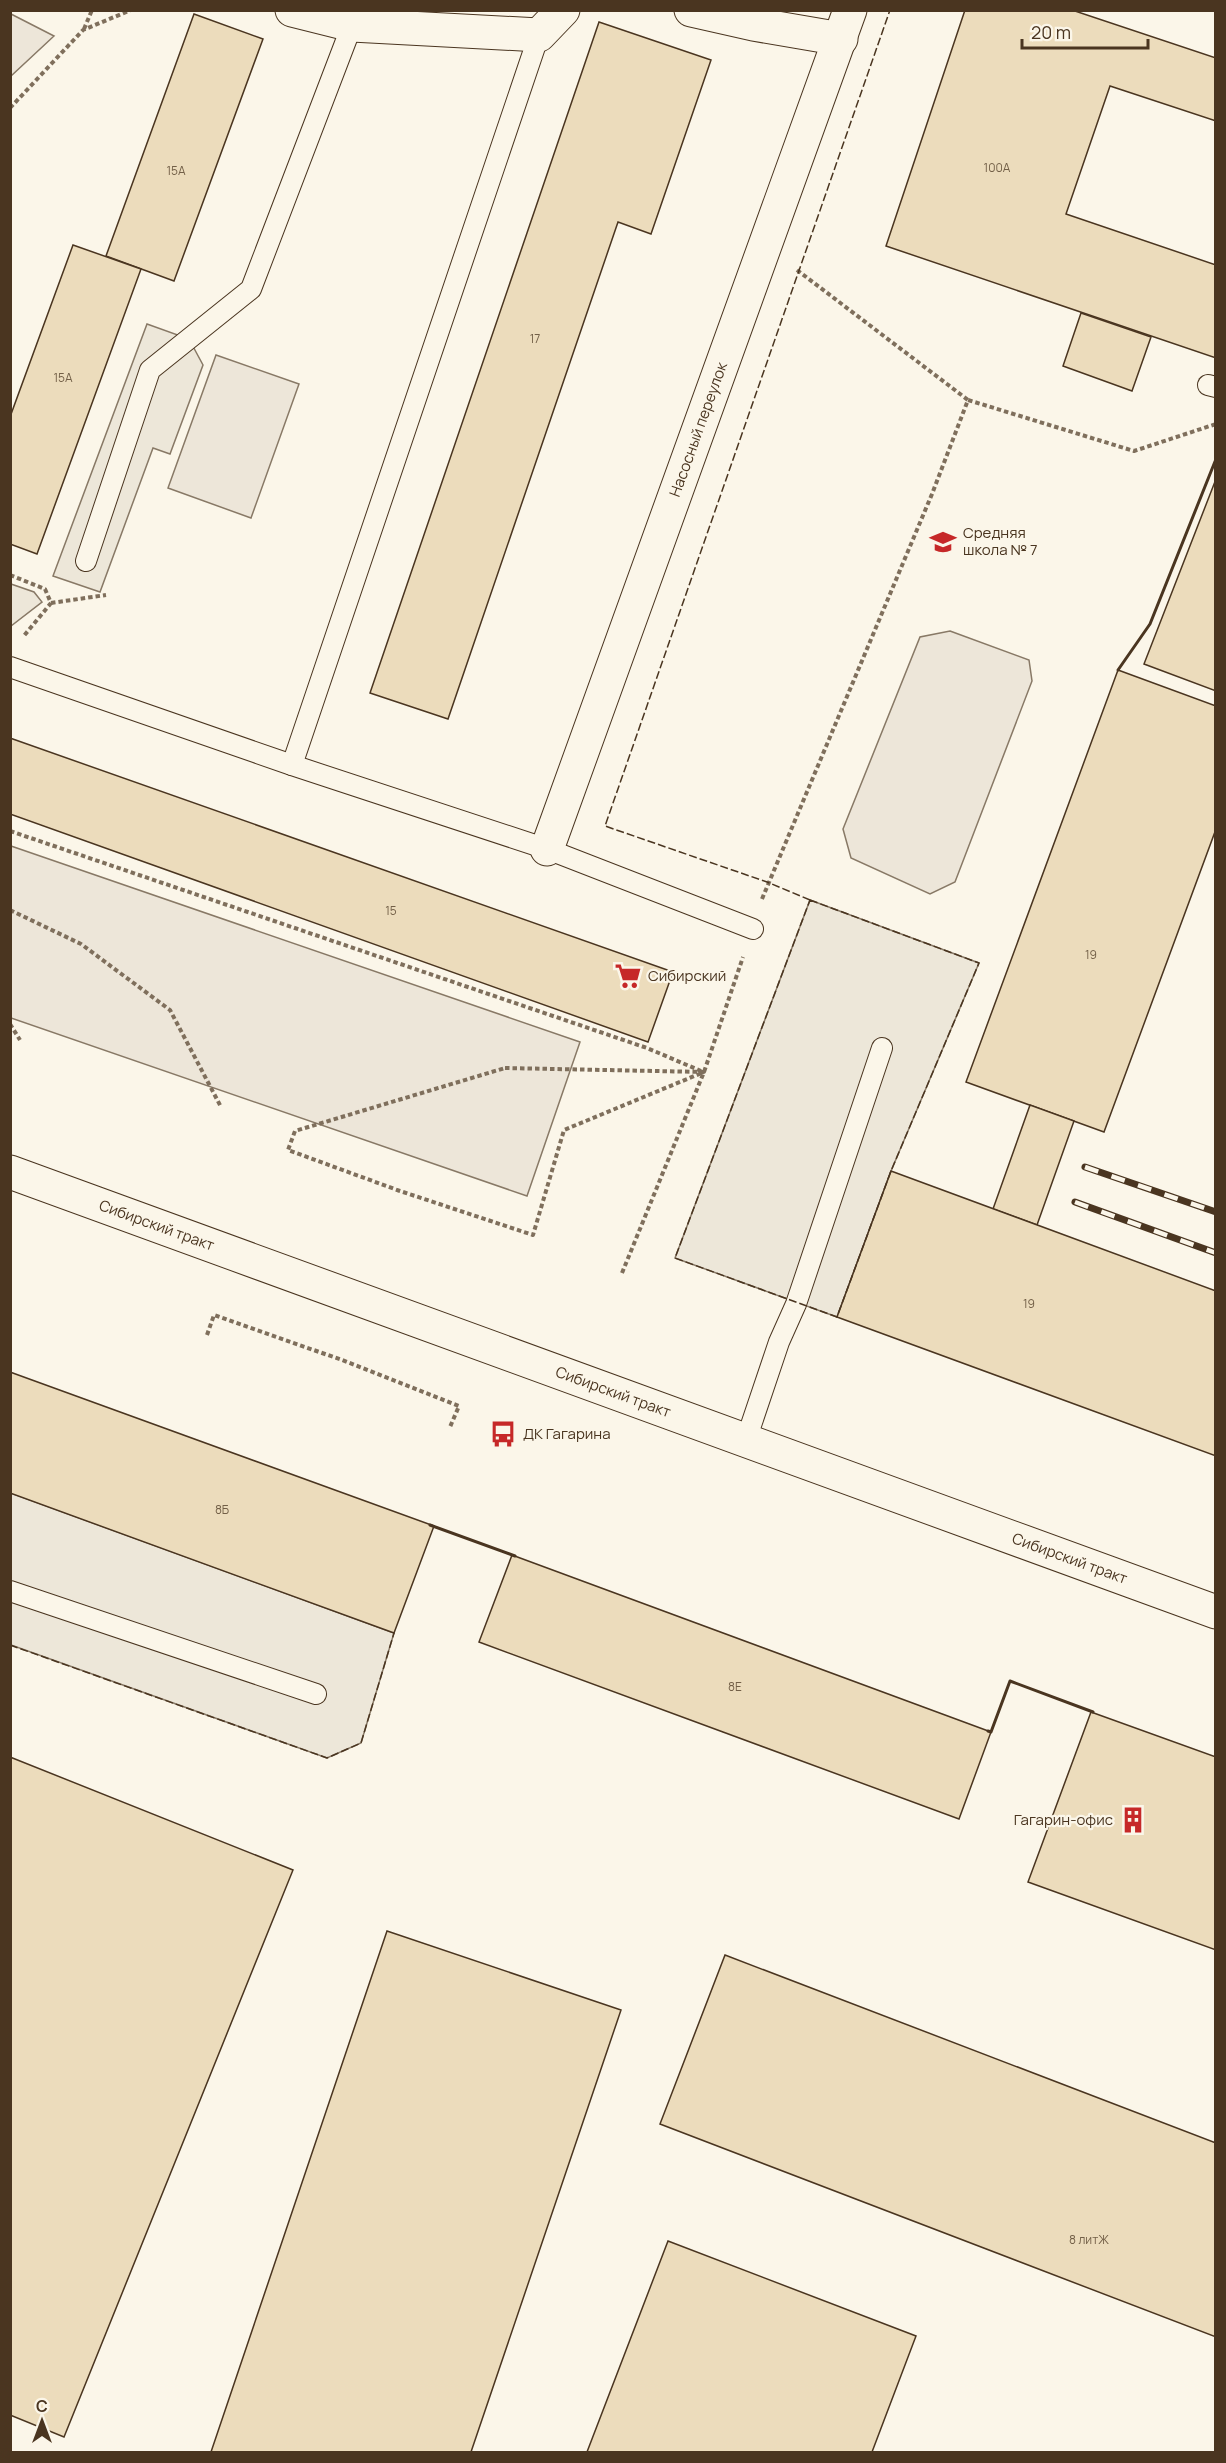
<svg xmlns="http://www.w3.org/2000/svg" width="1226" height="2463" font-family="Manrope,sans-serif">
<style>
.green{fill:#ede6d9;stroke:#887966;stroke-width:1.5}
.parking{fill:#ede7d9;stroke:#887966;stroke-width:1.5}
.building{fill:#ecdcbc;stroke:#4a3520;stroke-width:1.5}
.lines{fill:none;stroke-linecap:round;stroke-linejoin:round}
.service-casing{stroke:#4a3520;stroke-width:22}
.minor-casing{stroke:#4a3520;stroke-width:35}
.secondary-casing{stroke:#4a3520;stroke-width:35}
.path{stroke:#7f6f5c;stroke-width:4;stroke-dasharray:4.5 3;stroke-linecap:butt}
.service{stroke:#fbf6e9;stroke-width:20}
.minor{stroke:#fbf6e9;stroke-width:33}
.secondary{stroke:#fbf6e9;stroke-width:33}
.rail-casing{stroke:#4a3520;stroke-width:7}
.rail{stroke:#fbf6e9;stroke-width:4.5;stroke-dasharray:14;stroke-linecap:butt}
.fence{stroke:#4a3520;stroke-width:1.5;stroke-dasharray:8 3;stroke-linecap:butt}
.wall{stroke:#4a3520;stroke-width:3}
.labels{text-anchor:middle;stroke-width:4.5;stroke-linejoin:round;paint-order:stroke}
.number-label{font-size:12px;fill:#725f47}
.street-label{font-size:15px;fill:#4a3520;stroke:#fbf6e9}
.poi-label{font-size:15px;fill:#4a3520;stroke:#fbf6e9;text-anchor:start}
</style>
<rect width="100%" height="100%" fill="#fbf6e9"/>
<!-- green -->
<g class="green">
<path d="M 11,14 L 54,36 L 11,76 L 10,76 Z"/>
<path d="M 216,355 L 299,384 L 251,518 L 168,488 Z"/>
<path d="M 950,631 L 1029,660 L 1032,681 L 955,882 L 930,894 L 851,858 L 843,829 L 920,637 Z"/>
<path d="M 11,846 L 580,1042 L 527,1196 L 11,1018 Z"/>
</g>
<!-- parking -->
<g class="parking">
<path d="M 147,324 L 189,339 L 203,365 L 170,454 L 153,448 L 100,592 L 53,576 Z"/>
<path d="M 11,584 L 34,592 L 42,602 L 11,626 Z"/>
<path d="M 810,900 L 979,963 L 891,1171 L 837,1317 L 675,1258 Z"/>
<path d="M 11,1493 L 394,1633 L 361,1743 L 327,1758 L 11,1645 Z"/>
</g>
<!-- building -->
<g class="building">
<path d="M 965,10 L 1072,10 L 1216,58 L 1216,121 L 1110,86 L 1066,214 L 1216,265 L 1216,358 L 886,246 Z"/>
<path d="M 194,14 L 263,39 L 174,281 L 106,256 Z"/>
<path d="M 599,22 L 711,60 L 651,234 L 618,222 L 448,719 L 370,693 Z"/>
<path d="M 73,245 L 141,269 L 37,554 L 10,544 L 10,417 Z"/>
<path d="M 1081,313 L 1151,337 L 1132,391 L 1063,366 Z"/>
<path d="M 1216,479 L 1216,691 L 1144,664 Z"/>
<path d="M 1118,670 L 1216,706 L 1216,829 L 1104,1132 L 966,1082 Z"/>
<path d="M 10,738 L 673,972 L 648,1042 L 10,814 Z"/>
<path d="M 1030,1105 L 1074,1121 L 1037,1225 L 993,1209 Z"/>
<path d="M 891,1171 L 1216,1291 L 1216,1456 L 837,1317 Z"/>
<path d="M 10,1372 L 434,1526 L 394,1633 L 10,1493 Z"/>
<path d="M 512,1555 L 991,1732 L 959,1819 L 479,1642 Z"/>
<path d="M 1091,1712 L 1216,1757 L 1216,1950 L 1028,1882 Z"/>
<path d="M 10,1757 L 293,1870 L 64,2437 L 10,2415 Z"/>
<path d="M 387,1931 L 621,2010 L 471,2452 L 211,2452 Z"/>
<path d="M 725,1955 L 1216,2143 L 1216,2337 L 660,2124 Z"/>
<path d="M 668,2241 L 916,2336 L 872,2452 L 587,2452 Z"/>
</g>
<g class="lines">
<!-- service casing -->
<g class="service-casing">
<g id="service">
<path d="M 1208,385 L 1216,387"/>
<path d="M 86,561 L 150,370 L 251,289 L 352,25"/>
<path d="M 10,667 L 292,765 L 547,849 L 753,929"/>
<path d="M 292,765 L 539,35"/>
<path d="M 746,1440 L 779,1342 L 796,1304 L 882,1048"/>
<path d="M 10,1591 L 316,1694"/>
</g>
</g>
<!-- minor casing -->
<g class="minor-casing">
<g id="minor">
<path d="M 292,10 L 352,25 L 539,35 L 563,10"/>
<path d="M 691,10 L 753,24 L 841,39"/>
<path id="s1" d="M 547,849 L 850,10"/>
</g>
</g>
<!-- secondary casing -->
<g class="secondary-casing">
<g id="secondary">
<path id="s2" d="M 10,1172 L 1216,1612"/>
</g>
</g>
<!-- path -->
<g class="path">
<path d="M 84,29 L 92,10"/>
<path d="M 10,108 L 83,30 L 131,10"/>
<path d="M 797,270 L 968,400"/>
<path d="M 10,575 L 45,589 L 51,603 L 23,637"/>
<path d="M 51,603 L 106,595"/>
<path d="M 10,831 L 647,1048 L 701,1071"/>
<path d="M 762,899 L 932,494 L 968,400 L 1134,451 L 1216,424"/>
<path d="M 10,910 L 81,944 L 170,1010 L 221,1107"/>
<path d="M 10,1024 L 20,1040"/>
<path d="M 505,1068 L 704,1072 L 564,1130 L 533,1235 L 400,1191 L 288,1150 L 295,1131 Z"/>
<path d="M 622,1273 L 704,1072 L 743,957"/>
<path d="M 207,1335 L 214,1315 L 342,1360 L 459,1406 L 450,1427"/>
</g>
<!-- service -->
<use href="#service" class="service"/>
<!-- minor -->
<use href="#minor" class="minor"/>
<!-- secondary -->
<use href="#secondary" class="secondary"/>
<!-- rail casing -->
<g class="rail-casing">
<g id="rail">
<path d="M 1085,1167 L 1216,1212"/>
<path d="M 1075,1202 L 1216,1253"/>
</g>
</g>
<!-- rail -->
<use href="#rail" class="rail"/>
<!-- fence -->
<g class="fence">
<path d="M 810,900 L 979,963 L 891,1171 L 837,1317 L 675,1258 Z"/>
<path d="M 810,900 L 767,882 L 605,826 L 890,10"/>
<path d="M 10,1645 L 327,1758 L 361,1743 L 394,1633"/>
</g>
<!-- wall -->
<g class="wall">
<path d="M 1118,670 L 1150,624 L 1216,459"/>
<path d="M 430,1525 L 515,1556"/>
<path d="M 988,1731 L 991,1732 L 1010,1681 L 1093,1712"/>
</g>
</g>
<!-- icons -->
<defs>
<g id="school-bare" transform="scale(2.07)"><path d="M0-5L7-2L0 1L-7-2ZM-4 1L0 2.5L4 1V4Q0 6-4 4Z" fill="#c62828" stroke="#fbf6e9" stroke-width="2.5" paint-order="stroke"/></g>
<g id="supermarket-bare" transform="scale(2.07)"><path d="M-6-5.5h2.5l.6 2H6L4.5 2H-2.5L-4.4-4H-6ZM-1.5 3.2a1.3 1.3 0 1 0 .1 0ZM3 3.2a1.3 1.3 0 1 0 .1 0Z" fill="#c62828" stroke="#fbf6e9" stroke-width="2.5" paint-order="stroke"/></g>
<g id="bus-bare" transform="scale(2.07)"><path d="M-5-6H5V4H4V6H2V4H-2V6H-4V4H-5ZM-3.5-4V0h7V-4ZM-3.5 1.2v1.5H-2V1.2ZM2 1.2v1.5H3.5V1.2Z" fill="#c62828" stroke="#fbf6e9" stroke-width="2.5" paint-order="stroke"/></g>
<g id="building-bare" transform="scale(2.07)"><path d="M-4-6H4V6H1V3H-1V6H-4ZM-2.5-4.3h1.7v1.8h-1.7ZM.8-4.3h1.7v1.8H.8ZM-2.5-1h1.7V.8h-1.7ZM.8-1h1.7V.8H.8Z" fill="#c62828" stroke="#fbf6e9" stroke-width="2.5" paint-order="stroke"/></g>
</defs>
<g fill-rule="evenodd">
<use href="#school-bare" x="943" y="542"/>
<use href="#supermarket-bare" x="628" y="976"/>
<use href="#bus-bare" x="503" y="1434"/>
<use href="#building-bare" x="1133" y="1820"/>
</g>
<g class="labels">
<!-- number labels -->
<g class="number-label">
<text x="997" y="172">100А</text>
<text x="176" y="175">15А</text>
<text x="535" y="343">17</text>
<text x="63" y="382">15А</text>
<text x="391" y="915">15</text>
<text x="1091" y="959">19</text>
<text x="1029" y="1308">19</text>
<text x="222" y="1514">8Б</text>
<text x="735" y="1691">8Е</text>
<text x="1089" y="2244">8 литЖ</text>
</g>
<!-- street labels -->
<g class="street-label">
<text dy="5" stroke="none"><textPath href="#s1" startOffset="446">Насосный переулок</textPath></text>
<text dy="5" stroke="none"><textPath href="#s2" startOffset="156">Сибирский тракт</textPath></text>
<text dy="5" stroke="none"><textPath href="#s2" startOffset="642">Сибирский тракт</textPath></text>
<text dy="5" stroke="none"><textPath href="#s2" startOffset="1128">Сибирский тракт</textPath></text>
</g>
<!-- poi labels -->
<g class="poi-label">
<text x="963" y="538">Средняя<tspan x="963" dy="17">школа № 7</tspan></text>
<text x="648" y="981">Сибирский</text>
<text x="523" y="1439">ДК Гагарина</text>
<text x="1113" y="1825" text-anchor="end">Гагарин-офис</text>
</g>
</g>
<!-- border -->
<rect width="1226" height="2463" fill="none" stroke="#4a3520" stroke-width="24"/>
<!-- north arrow -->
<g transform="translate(42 2421)" stroke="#fbf6e9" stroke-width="4.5" paint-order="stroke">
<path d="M0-4.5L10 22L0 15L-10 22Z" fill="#4a3520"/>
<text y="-9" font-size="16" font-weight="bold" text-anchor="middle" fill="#4a3520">С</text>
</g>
<!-- scale -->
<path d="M1022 39v9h126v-9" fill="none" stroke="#4a3520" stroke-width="3"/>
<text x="1031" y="39" font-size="18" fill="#4a3520" stroke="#fbf6e9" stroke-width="4.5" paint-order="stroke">20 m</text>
</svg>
